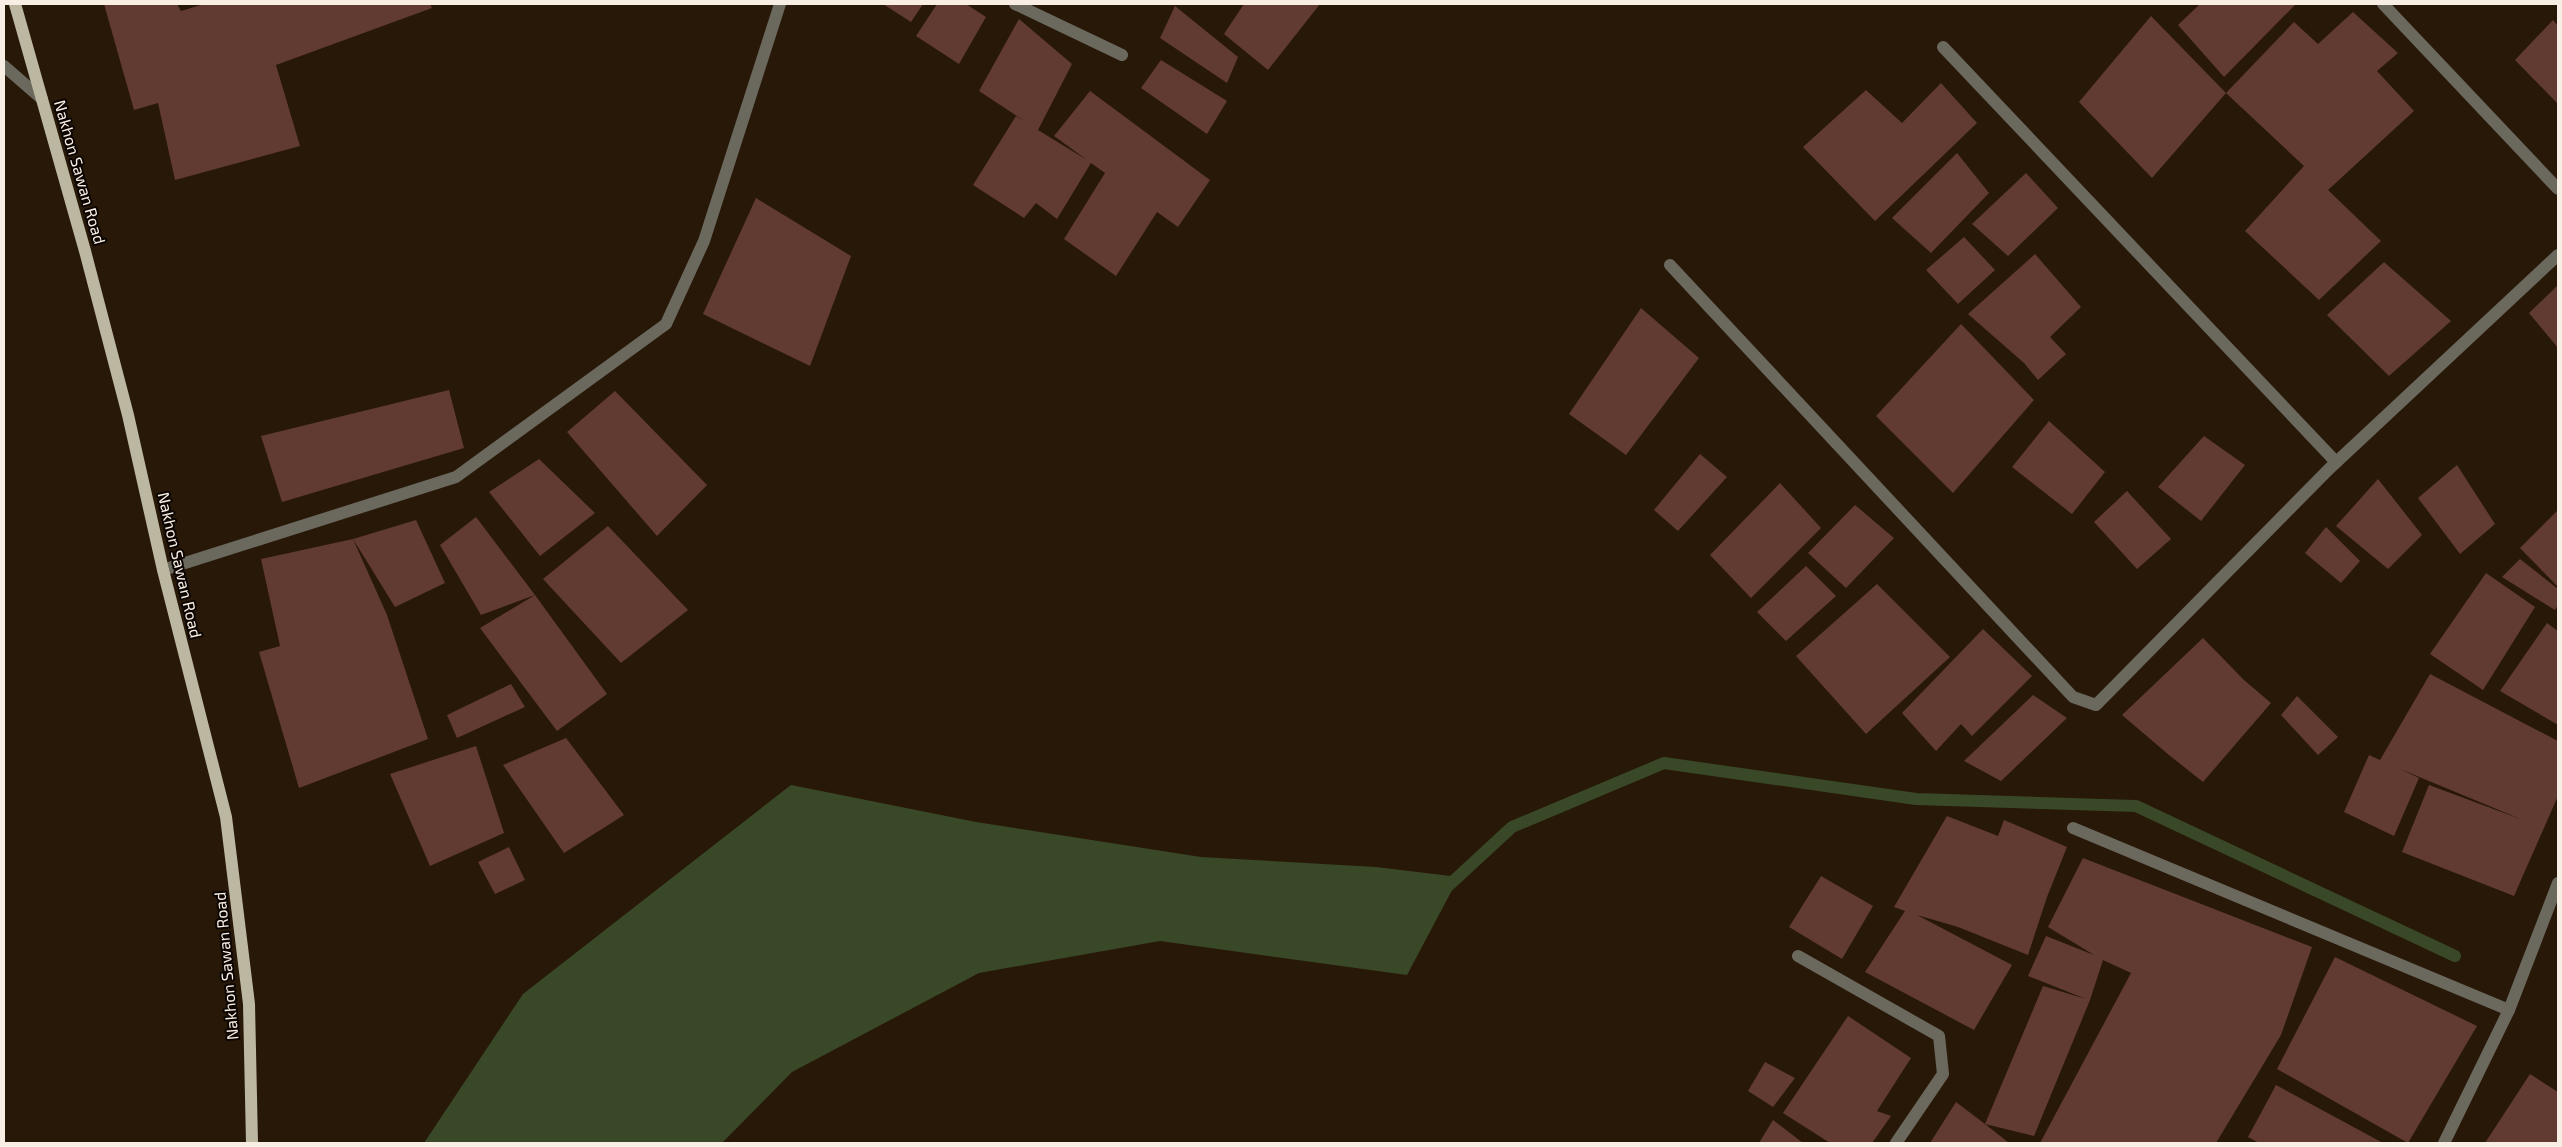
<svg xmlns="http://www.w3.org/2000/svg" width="2562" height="1147" font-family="'Exo 2',sans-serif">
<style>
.water{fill:#394826}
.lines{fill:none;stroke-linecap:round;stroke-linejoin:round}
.stream{stroke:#394826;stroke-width:12}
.building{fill:#613a31}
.street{stroke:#6b685e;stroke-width:12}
.primary{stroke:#bcb7a0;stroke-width:12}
.labels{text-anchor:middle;stroke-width:4;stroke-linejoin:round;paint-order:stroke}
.street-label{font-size:16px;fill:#f9eee3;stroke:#0b0502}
</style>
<rect width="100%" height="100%" fill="#281808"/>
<!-- water -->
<path class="water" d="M 791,785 L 976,822 L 1201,857 L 1376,867 L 1459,877 L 1407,975 L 1160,941 L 979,973 L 792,1072 L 722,1143 L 424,1143 L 523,994 Z"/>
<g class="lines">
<!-- stream -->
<path class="stream" d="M 1447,887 L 1512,827 L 1664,763 L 1916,799 L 2136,806 L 2455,956"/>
</g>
<!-- building -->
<g class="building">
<path d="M 104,4 L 177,4 L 181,11 L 204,4 L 430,4 L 432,8 L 276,65 L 300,146 L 175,180 L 158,103 L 134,110 Z"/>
<path d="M 883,4 L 923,4 L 911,22 Z"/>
<path d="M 937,4 L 966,4 L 986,17 L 959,64 L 916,36 Z"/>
<path d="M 1244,4 L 1320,4 L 1268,70 L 1224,34 Z"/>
<path d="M 2200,4 L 2296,4 L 2224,77 L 2178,25 Z"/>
<path d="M 1175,6 L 1238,57 L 1227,83 L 1160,38 Z"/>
<path d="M 2353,12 L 2398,53 L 2377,71 L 2414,111 L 2328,190 L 2381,241 L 2319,300 L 2245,231 L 2304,166 L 2226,93 L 2294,22 L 2318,44 Z"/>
<path d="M 2151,16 L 2226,93 L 2152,178 L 2079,102 Z"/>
<path d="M 1019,19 L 1072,64 L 1038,130 L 1087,160 L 1054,136 L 1090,91 L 1210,180 L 1178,227 L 1157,212 L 1116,276 L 1064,239 L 1105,173 L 1091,163 L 1057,219 L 1036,203 L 1024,218 L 973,185 L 1016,116 L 1026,122 L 979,91 Z"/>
<path d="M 2553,20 L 2558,26 L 2558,104 L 2515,60 Z"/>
<path d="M 1161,60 L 1227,101 L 1207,134 L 1141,88 Z"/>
<path d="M 1941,83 L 1977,123 L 1875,221 L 1803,147 L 1866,90 L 1902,123 Z"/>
<path d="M 1957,153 L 1989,193 L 1931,253 L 1892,218 Z"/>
<path d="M 2026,173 L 2058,208 L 2008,256 L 1972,224 Z"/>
<path d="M 756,198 L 851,256 L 810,366 L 703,314 Z"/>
<path d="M 1964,237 L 1995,270 L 1958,304 L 1926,270 Z"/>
<path d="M 2035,254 L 2081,307 L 2050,337 L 2066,354 L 2038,380 L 2024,363 L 1968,314 Z"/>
<path d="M 2384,262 L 2451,321 L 2389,376 L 2327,315 Z"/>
<path d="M 2558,285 L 2558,348 L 2529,313 Z"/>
<path d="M 1641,308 L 1699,358 L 1626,455 L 1569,414 Z"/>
<path d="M 1961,324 L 2034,400 L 1953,493 L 1876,416 Z"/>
<path d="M 449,390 L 464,448 L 282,502 L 261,436 Z"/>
<path d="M 615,391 L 707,485 L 657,536 L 567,432 Z"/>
<path d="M 2049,421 L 2105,472 L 2072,514 L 2012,467 Z"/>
<path d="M 2204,436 L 2245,465 L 2201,521 L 2158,487 Z"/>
<path d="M 1700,454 L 1727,477 L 1678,531 L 1654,510 Z"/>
<path d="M 539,459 L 595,513 L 540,556 L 489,492 Z"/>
<path d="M 2457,465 L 2495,524 L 2460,554 L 2418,498 Z"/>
<path d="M 2378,479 L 2422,535 L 2388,569 L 2336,526 Z"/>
<path d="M 1780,483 L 1821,528 L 1751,598 L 1710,555 Z"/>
<path d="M 2127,491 L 2171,539 L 2137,569 L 2094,522 Z"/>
<path d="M 1855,505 L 1894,538 L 1846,588 L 1808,553 Z"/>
<path d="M 2558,510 L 2558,587 L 2520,548 Z"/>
<path d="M 476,517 L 535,595 L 607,694 L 557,731 L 480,628 L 535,595 L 481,615 L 440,545 Z"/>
<path d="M 416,520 L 445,583 L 395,607 L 353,539 L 387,615 L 428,739 L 299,788 L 259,652 L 280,646 L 261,559 L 353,539 Z"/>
<path d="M 608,526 L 688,610 L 621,663 L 543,579 Z"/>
<path d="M 2326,527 L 2360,561 L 2341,583 L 2305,553 Z"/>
<path d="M 2520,559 L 2558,589 L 2558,605 L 2555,610 L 2502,577 Z"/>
<path d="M 1806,566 L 1836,596 L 1786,641 L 1757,612 Z"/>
<path d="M 2486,573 L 2535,607 L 2483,690 L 2430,654 Z"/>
<path d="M 1877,584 L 1950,657 L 1866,734 L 1796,656 Z"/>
<path d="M 2547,623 L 2558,631 L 2558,725 L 2500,691 Z"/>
<path d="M 1983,629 L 2032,676 L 1972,736 L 1961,724 L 1936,751 L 1902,713 Z"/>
<path d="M 2203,638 L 2244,680 L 2271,703 L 2203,782 L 2169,755 L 2122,715 Z"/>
<path d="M 2430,674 L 2558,741 L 2558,796 L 2514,896 L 2402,852 L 2429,785 L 2523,820 L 2400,769 L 2419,778 L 2394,836 L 2344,812 L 2369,755 L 2380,760 Z"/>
<path d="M 511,684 L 525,707 L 457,738 L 447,715 Z"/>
<path d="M 2033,695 L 2067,718 L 2001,781 L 1964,761 Z"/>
<path d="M 2297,696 L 2338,737 L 2318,755 L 2281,715 Z"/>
<path d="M 566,738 L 624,815 L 564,853 L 503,765 Z"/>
<path d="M 476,746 L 504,833 L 430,866 L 390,774 Z"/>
<path d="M 1947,816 L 1998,836 L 2004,820 L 2067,847 L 2047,897 L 2028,955 L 1958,927 L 1917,915 L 2012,965 L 1974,1030 L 1865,972 L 1905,911 L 1894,907 Z"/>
<path d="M 509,847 L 525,880 L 495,894 L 478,862 Z"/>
<path d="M 2083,858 L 2312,947 L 2281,1035 L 2216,1143 L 2040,1143 L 2131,973 L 2103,960 L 2090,1000 L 2034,1136 L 1985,1124 L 2009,1143 L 1930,1143 L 1956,1102 L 1985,1124 L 2043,986 L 2086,999 L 2028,976 L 2046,936 L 2094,955 L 2048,927 Z"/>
<path d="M 1821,876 L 1873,906 L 1842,959 L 1789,927 Z"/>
<path d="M 2335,957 L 2477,1026 L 2408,1143 L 2277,1069 Z"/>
<path d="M 1848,1016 L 1911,1058 L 1877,1111 L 1891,1116 L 1872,1143 L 1830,1143 L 1783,1113 Z"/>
<path d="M 1765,1062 L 1795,1078 L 1773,1107 L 1748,1091 Z"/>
<path d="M 2530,1074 L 2558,1092 L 2558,1143 L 2485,1143 Z"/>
<path d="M 2276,1085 L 2383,1143 L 2259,1143 L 2248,1137 Z"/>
<path d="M 1773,1120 L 1803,1143 L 1759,1143 Z"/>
</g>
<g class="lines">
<!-- street -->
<g class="street">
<path d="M 1015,4 L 1122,55"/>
<path d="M 2383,4 L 2558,189"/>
<path d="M 1943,47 L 2336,462"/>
<path d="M 4,66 L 42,99"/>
<path d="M 1670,265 L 2073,697 L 2096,705 L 2329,469 L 2558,255"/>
<path d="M 163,570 L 456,477 L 666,324 L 704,241 L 780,4"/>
<path d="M 2073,828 L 2509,1010"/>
<path d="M 1798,956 L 1939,1036 L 1943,1074 L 1896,1143"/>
<path d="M 2444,1143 L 2509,1010 L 2558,883"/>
</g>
<!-- primary -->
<path class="primary" d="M 15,4 L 85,251 L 128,415 L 163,570 L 226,817 L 249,1004 L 252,1143"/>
</g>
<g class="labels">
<!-- street labels -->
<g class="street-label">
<text transform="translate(80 172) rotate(74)" y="6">Nakhon Sawan Road</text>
<text transform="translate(180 565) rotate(77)" y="6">Nakhon Sawan Road</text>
<text transform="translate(226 966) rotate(-95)" y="6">Nakhon Sawan Road</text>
</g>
</g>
<!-- border -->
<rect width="2562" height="1147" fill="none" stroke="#f9eee3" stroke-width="10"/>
</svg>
